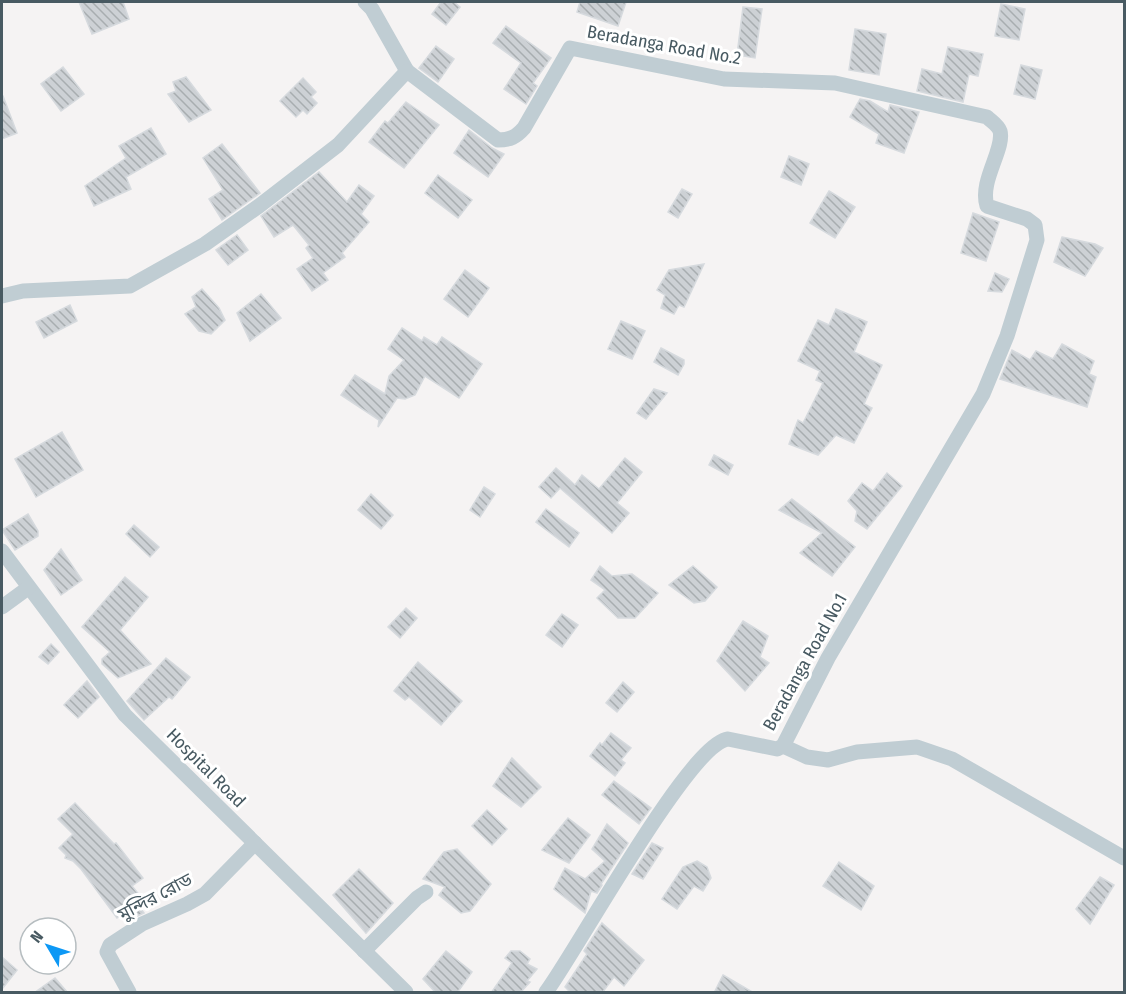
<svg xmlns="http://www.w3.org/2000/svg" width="1126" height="994" font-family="'Fira Sans Condensed','Noto Sans Bengali',sans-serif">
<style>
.building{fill:url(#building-back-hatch);stroke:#d6dade;stroke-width:1.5}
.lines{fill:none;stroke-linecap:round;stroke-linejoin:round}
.minor{stroke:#c0cdd3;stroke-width:15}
.labels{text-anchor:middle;stroke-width:6;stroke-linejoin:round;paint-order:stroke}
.street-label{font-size:18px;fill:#485a62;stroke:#fff}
</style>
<defs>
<pattern id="building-back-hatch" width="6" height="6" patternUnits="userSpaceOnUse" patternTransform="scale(1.5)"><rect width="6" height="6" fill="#cdd1d5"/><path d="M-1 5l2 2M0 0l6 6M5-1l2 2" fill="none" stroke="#a8adb0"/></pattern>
</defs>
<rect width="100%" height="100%" fill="#f5f3f3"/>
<!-- building -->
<g class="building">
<path d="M 79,2 L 123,2 L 129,19 L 92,34 Z"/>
<path d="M 441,2 L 454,2 L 460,7 L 446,25 L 432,14 Z"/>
<path d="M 580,2 L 626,2 L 618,26 L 577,12 Z"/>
<path d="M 1001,4 L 1025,9 L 1019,40 L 995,36 Z"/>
<path d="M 743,7 L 762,9 L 755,58 L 737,55 Z"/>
<path d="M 506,26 L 551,58 L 533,83 L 537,86 L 526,104 L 504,89 L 521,63 L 493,43 Z"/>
<path d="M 855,29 L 886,34 L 879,75 L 849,70 Z"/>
<path d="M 436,46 L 454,59 L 438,82 L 419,68 Z"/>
<path d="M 948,47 L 983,54 L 978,76 L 969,74 L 963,102 L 917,91 L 922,69 L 942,74 Z"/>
<path d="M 1021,65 L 1042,70 L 1035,99 L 1014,94 Z"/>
<path d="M 63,67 L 84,94 L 61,111 L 41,84 Z"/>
<path d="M 186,77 L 211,110 L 189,122 L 168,94 L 176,91 L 173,82 Z"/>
<path d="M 303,78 L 316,92 L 311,97 L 317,103 L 307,114 L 303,110 L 296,117 L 280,101 Z"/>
<path d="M 2,96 L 3,96 L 17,133 L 2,139 Z"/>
<path d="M 860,99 L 870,101 L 888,112 L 890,105 L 919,112 L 904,153 L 876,143 L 879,134 L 850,117 Z"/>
<path d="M 406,102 L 439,125 L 404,168 L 369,142 L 385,121 L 388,123 Z"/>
<path d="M 151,128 L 166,154 L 126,177 L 131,189 L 94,206 L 85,186 L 126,158 L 119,146 Z"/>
<path d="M 469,130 L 492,148 L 504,154 L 488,177 L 454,153 Z"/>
<path d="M 222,144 L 260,193 L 222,220 L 209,199 L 223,190 L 203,158 Z"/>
<path d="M 789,156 L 809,164 L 801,185 L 781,177 Z"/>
<path d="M 319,172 L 347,202 L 359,185 L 374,196 L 361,214 L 369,222 L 342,253 L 345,257 L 323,273 L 328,280 L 312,291 L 297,269 L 313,258 L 306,248 L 309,245 L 293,225 L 274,237 L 261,216 Z"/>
<path d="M 438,175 L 472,200 L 458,218 L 425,193 Z"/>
<path d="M 682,189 L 692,194 L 678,218 L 668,212 Z"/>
<path d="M 829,191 L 855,207 L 835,238 L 810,223 Z"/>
<path d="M 973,213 L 999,222 L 986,261 L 961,253 Z"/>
<path d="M 237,235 L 248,250 L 228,265 L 216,250 Z"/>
<path d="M 1062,237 L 1095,244 L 1103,248 L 1085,276 L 1054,262 Z"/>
<path d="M 704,264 L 684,307 L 679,305 L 674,314 L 661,308 L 665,295 L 657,290 L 669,270 Z"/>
<path d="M 465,270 L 489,288 L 468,317 L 444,299 Z"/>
<path d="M 995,273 L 1009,279 L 1002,292 L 988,291 Z"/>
<path d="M 202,289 L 219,308 L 225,320 L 211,334 L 199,331 L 185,314 L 196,307 L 192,297 Z"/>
<path d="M 261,294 L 281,318 L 250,341 L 237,313 Z"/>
<path d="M 70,305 L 77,321 L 44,338 L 36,322 Z"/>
<path d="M 836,309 L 867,322 L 854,352 L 882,365 L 864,404 L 872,408 L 854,443 L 836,435 L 818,455 L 789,444 L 798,420 L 803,423 L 823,383 L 816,380 L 820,371 L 798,361 L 818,320 L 829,325 Z"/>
<path d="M 621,321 L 645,331 L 632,359 L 608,349 Z"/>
<path d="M 402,328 L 422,341 L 424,337 L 437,345 L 442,337 L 482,364 L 459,398 L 425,376 L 415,395 L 405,399 L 397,398 L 378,427 L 379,420 L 341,395 L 355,375 L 385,394 L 389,376 L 404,360 L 388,349 Z"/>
<path d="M 1062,344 L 1094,361 L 1089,374 L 1096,377 L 1087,407 L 1000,379 L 1012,350 L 1030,360 L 1036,351 L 1053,359 Z"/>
<path d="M 661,348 L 684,360 L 684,364 L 678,375 L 654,362 Z"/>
<path d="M 654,389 L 667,393 L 646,419 L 637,413 Z"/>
<path d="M 62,432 L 83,470 L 36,497 L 15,459 Z"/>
<path d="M 714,455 L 733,465 L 728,475 L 709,465 Z"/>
<path d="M 625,458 L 642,472 L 617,503 L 629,513 L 612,533 L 560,488 L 551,498 L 539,487 L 556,468 L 575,485 L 582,475 L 599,489 Z"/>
<path d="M 887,473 L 902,486 L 867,529 L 855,521 L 857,511 L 848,501 L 862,483 L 873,491 Z"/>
<path d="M 484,487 L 495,494 L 480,517 L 470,510 Z"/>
<path d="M 371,494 L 393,515 L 381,529 L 358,510 Z"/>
<path d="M 792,499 L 855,547 L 832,576 L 800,553 L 822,533 L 779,510 Z"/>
<path d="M 546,509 L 579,533 L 569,547 L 536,522 Z"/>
<path d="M 28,514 L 38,531 L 38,536 L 15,550 L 2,530 Z"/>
<path d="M 134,525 L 159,547 L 150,557 L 126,534 Z"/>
<path d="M 61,549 L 82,580 L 61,595 L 44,570 Z"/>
<path d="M 600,566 L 612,576 L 632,574 L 658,593 L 635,618 L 618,618 L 597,598 L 605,590 L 591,580 Z"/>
<path d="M 693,566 L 717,587 L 705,601 L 694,603 L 669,585 Z"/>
<path d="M 125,577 L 148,597 L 120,630 L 151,664 L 118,678 L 102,664 L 102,659 L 110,652 L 82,627 Z"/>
<path d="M 406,608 L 417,618 L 400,638 L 388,627 Z"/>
<path d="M 562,614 L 578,625 L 562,647 L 546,635 Z"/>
<path d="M 743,621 L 768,636 L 760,657 L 769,663 L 745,691 L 717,661 Z"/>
<path d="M 51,644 L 59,652 L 48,664 L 39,657 Z"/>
<path d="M 166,658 L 190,677 L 172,699 L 169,697 L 144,720 L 127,701 Z"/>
<path d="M 418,662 L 462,701 L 441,725 L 409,697 L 405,700 L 394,691 Z"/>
<path d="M 87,681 L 99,697 L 78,718 L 64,705 Z"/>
<path d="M 623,682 L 634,692 L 617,712 L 606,703 Z"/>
<path d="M 611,733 L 631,748 L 621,760 L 625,763 L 615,776 L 590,756 L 600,743 L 602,745 Z"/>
<path d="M 512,758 L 541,787 L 521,807 L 493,786 Z"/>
<path d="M 614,781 L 651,808 L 639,824 L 602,795 Z"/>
<path d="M 75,803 L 114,844 L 116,843 L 143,878 L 132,886 L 141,897 L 135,901 L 144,913 L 131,919 L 125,912 L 117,918 L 81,869 L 73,861 L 65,858 L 66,855 L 59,848 L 73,834 L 58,819 Z"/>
<path d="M 487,810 L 507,829 L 492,845 L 472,826 Z"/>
<path d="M 568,818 L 590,835 L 569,863 L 542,850 Z"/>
<path d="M 607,824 L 628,843 L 601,884 L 602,885 L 597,893 L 591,891 L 585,913 L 554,889 L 565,868 L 585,879 L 605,861 L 592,849 Z"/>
<path d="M 652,843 L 663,848 L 643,879 L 632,874 Z"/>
<path d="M 457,849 L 491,884 L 470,911 L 461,913 L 439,895 L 445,887 L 423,879 L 444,852 Z"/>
<path d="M 697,861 L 707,867 L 711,878 L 703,891 L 694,886 L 677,909 L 662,899 L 683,867 Z"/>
<path d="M 839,862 L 874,886 L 861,910 L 823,886 Z"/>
<path d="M 359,869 L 393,903 L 366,933 L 333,895 Z"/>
<path d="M 1100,877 L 1114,885 L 1090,924 L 1076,909 Z"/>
<path d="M 602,923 L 644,960 L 624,986 L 614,977 L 602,993 L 571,993 L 565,987 L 587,954 L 584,951 Z"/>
<path d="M 446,951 L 472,972 L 457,993 L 436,993 L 423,979 Z"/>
<path d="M 511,951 L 520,951 L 530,959 L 527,964 L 537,969 L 527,981 L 530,982 L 520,993 L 491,993 L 512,963 L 505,958 Z"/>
<path d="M 2,957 L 17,970 L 2,989 Z"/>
<path d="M 723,975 L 754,993 L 714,993 Z"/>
<path d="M 55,978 L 68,993 L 34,993 Z"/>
</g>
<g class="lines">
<!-- minor -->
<g class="minor">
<path d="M 365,2 L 372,9 L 407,71"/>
<path d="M 2,296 L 23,291 L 130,286 L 205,244 L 259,206 L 338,145 L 407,71 L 498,140 C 510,140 516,137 524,128 L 570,48 L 724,79 L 835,83 L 987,117 C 991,121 998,125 1000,131 C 1005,149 979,181 987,206 L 1027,219 L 1035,225 L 1037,240 L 1007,336 L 983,394 L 828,658 L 783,746 L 777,749 L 728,739 C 689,744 576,952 546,992"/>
<path d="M 2,551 L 125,715 L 406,992"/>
<path d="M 2,607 L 28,588"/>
<path d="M 783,746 L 807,757 L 828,760 L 857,752 L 917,747 L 952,759 L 1124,858"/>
<path d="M 364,951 L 417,898 L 426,892"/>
<path d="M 129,992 L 107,952 L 110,945 L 142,924 L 187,904 L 205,894 L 255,843"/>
</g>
</g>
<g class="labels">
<!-- street labels -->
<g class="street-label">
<text transform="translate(664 45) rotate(10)" y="6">Beradanga Road No.2</text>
<text transform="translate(805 662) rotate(-61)" y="6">Beradanga Road No.1</text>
<text transform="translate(206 768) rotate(45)" y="6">Hospital Road</text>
<text transform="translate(155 897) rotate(-28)" y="6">মুন্দির রোড</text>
</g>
</g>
<!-- border -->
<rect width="1126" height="994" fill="none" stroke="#485a62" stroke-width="6"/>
<!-- north arrow -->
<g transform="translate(48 946) rotate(309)"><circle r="28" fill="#ffffff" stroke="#b6bdc0" stroke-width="1.5"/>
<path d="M0-4.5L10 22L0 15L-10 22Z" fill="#0d98f5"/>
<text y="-9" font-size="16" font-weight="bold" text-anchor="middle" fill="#485a62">N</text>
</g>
</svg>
